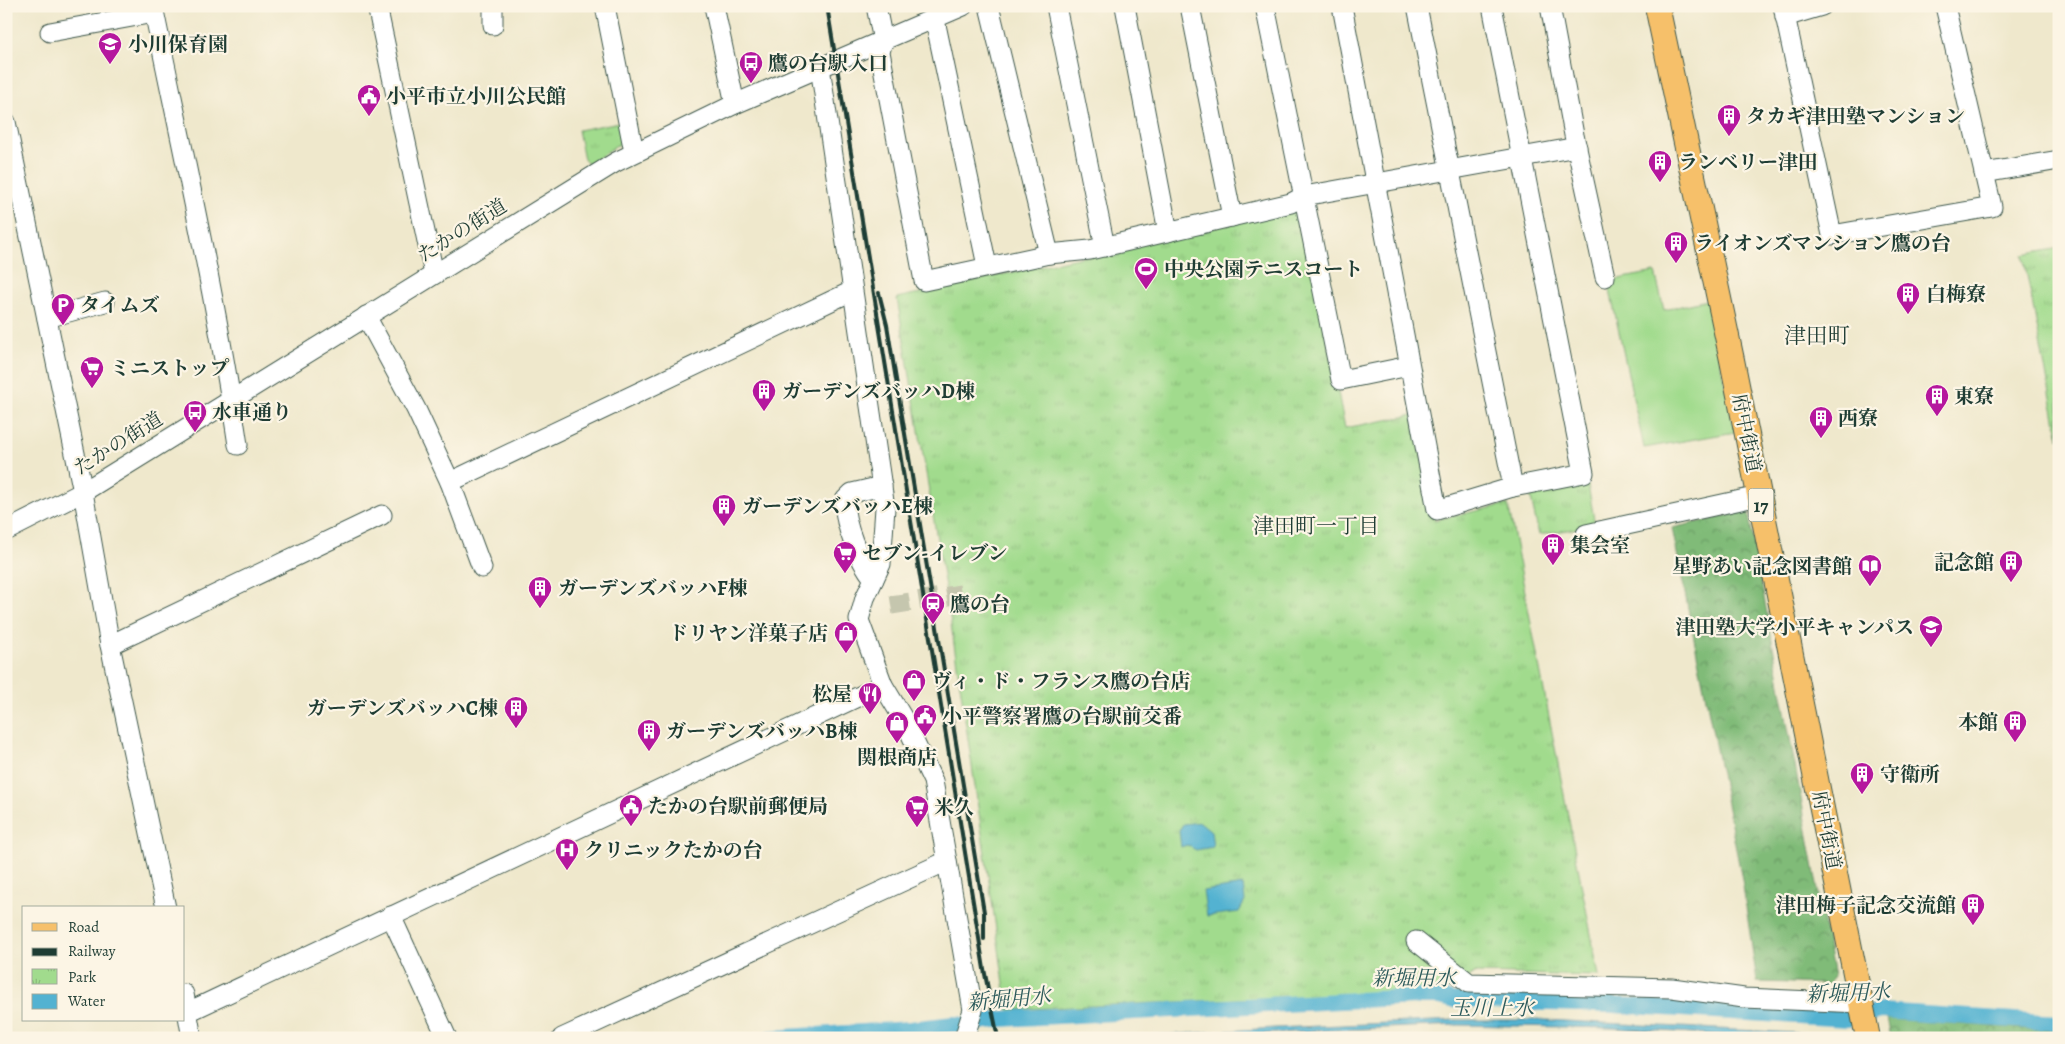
<svg xmlns="http://www.w3.org/2000/svg" width="2065" height="1044" font-family="Alegreya,'Noto Serif JP',serif">
<style>
.grass{fill:#a1db8d;stroke:#608c60}
.forest{fill:url(#forest-crowns);stroke:#507c56}
.park{fill:url(#park-tufts);stroke:#608c60}
.water{fill:#53b2d1;stroke:#397882}
.lines{fill:none;stroke-linecap:round;stroke-linejoin:round}
.canal{stroke:#53b2d1;stroke-width:16}
.minor-tunnel{stroke:#c5c6ae;stroke-width:19;stroke-dasharray:19 9;stroke-linecap:butt}
.minor-casing{stroke:#3e574b;stroke-width:21}
.major-casing{stroke:#3e574b;stroke-width:26}
.minor{stroke:#fff;stroke-width:19}
.major{stroke:#f6c06b;stroke-width:24}
.rail{stroke:#1f3d34;stroke-width:4}
.labels{text-anchor:middle;stroke-width:4.5;stroke-linejoin:round;paint-order:stroke}
.shield{fill:#fcf5e5;stroke:#617469;stroke-width:1}
.shield-label{font-size:19px;font-weight:bold;fill:#1f3d34}
.poi-label{font-size:20px;font-weight:bold;fill:#1f3d34;stroke:#fcf5e5;text-anchor:start}
.street-label{font-size:20px;fill:#1f3d34;stroke:#fcf5e5}
.neighbourhood-label{font-size:21px;fill:#1f3d34;stroke:#fcf5e5}
.water-label{font-size:21px;font-style:italic;fill:#2c5a5b;stroke:#fcf5e5}
.quarter-label{font-size:22px;fill:#1f3d34;stroke:#fcf5e5}
</style>
<defs>
<pattern id="forest-crowns" width="20" height="18" patternUnits="userSpaceOnUse" patternTransform="scale(1.25)"><rect width="20" height="18" fill="#80bb78"/><path d="M2 6a3 3 0 1 1 6 0M12 15a3 3 0 1 1 6 0" fill="none" stroke="#689963"/></pattern>
<pattern id="park-tufts" width="24" height="20" patternUnits="userSpaceOnUse" patternTransform="scale(1.25)"><rect width="24" height="20" fill="#a1db8d"/><path d="M3 7l-1-3M5 7V3M7 7l1-3M15 17l-1-3M17 17v-4M19 17l1-3" fill="none" stroke="#8abd7a"/></pattern>
</defs>
<rect width="100%" height="100%" fill="#fcf5e5"/>
<filter id="ink" filterUnits="userSpaceOnUse"><feTurbulence type="fractalNoise" baseFrequency=".02" numOctaves="2"/><feDisplacementMap in="SourceGraphic" scale="10" xChannelSelector="R" yChannelSelector="G"/><feConvolveMatrix kernelMatrix="1 2 1 2 8 2 1 2 1" color-interpolation-filters="sRGB"/></filter>
<filter id="wash" filterUnits="userSpaceOnUse"><feTurbulence type="fractalNoise" baseFrequency=".0096" numOctaves="4" result="noise"/><feDisplacementMap in="SourceGraphic" scale="20" xChannelSelector="R" yChannelSelector="G"/><feGaussianBlur stdDeviation="1.12" result="paint"/><feColorMatrix in="noise" values="0 0 0 0 0 0 0 0 0 0 0 0 0 0 0 0 0 1.4 0 .05"/><feComposite in="paint" operator="in"/></filter>
<g filter="url(#wash)">
<rect width="100%" height="100%" fill="#efe8cc"/>
<!-- grass -->
<path class="grass" d="M 1655,272 L 1664,310 L 1707,300 L 1735,432 L 1644,448 L 1608,281 Z"/>
<!-- forest -->
<g class="forest">
<path d="M 1748,511 L 1834,977 L 1828,984 L 1757,982 L 1742,879 L 1672,528 Z"/>
<path d="M 1887,1019 L 2059,1031 L 2059,1038 L 1891,1038 Z"/>
</g>
<!-- park -->
<g class="park">
<path d="M 620,122 L 625,143 L 615,146 L 589,165 L 584,159 L 578,130 Z"/>
<path d="M 1302,208 L 1345,428 L 1413,415 L 1435,520 L 1508,504 L 1599,976 L 1476,973 L 1447,989 L 1008,1010 L 950,617 L 897,298 Z"/>
<path d="M 2059,248 L 2059,439 L 2023,255 Z"/>
<path d="M 1588,485 L 1595,525 L 1539,535 L 1530,494 Z"/>
</g>
<!-- water -->
<g class="water">
<path d="M 1200,822 L 1211,831 L 1213,847 L 1196,850 L 1187,845 L 1181,847 L 1179,831 L 1183,824 Z"/>
<path d="M 1243,885 L 1245,901 L 1239,912 L 1207,916 L 1203,891 Z"/>
<path d="M 1454,1020 L 1547,1020 L 1890,1038 L 1770,1038 L 1614,1028 L 1459,1025 L 1309,1031 L 1196,1038 L 1114,1038 L 1274,1028 Z"/>
</g>
<g class="lines">
<!-- canal -->
<path class="canal" d="M 770,1038 L 910,1029 L 954,1024 L 972,1026 L 980,1022 L 1001,1019 L 1416,997 L 1440,997 L 1452,1000 L 1613,1005 L 1848,1019 L 1881,1011 L 2059,1023"/>
</g>
</g>
<g filter="url(#ink)">
<g class="lines">
<!-- minor-tunnel -->
<path class="minor-tunnel" d="M 891,605 L 961,594"/>
<!-- minor casing -->
<g class="minor-casing">
<g id="minor">
<path d="M 153,6 C 183,152 216,298 238,445"/>
<path d="M 377,6 L 434,274"/>
<path d="M 493,6 L 493,25"/>
<path d="M 605,6 L 634,152"/>
<path d="M 714,6 L 735,104"/>
<path d="M 876,6 L 883,41 L 880,52 L 924,281 L 1049,254 L 1090,250 L 1291,203 L 1304,196 L 1577,147"/>
<path d="M 932,6 L 987,266"/>
<path d="M 989,6 L 1049,254"/>
<path d="M 1056,6 L 1105,247"/>
<path d="M 1125,6 L 1168,232"/>
<path d="M 1190,6 L 1232,217"/>
<path d="M 1265,6 L 1341,380 L 1409,366"/>
<path d="M 1342,6 L 1437,510 L 1513,487 L 1584,473 L 1492,6"/>
<path d="M 1417,6 L 1513,487"/>
<path d="M 1550,6 L 1574,135 L 1605,277"/>
<path d="M 1783,6 L 1832,235 L 1992,207 L 1945,6"/>
<path d="M 1785,17 L 1822,6"/>
<path d="M 50,32 L 154,13"/>
<path d="M 820,67 L 885,508 L 881,564 L 865,598 L 859,620 L 883,685 L 904,720 L 933,781 L 973,1010 L 966,1032 L 967,1037"/>
<path d="M 6,122 L 83,492 L 110,645 L 166,908"/>
<path d="M 1984,173 L 2059,160"/>
<path d="M 366,316 L 416,409 L 450,482 L 482,568"/>
<path d="M 47,318 L 105,302"/>
<path d="M 450,482 L 852,291"/>
<path d="M 6,531 L 83,492 L 616,162 L 735,104 L 963,6"/>
<path d="M 1586,534 L 1759,496"/>
<path d="M 874,579 C 859,560 843,524 845,500 L 852,493 L 882,486"/>
<path d="M 110,645 L 382,515"/>
<path d="M 391,916 L 447,1038"/>
<path d="M 1416,941 L 1469,983 L 1672,988 L 1744,998 L 1861,1003"/>
<path d="M 184,994 L 192,1038"/>
<path d="M 188,1012 L 883,685"/>
<path d="M 562,1038 L 947,861"/>
</g>
</g>
<!-- major casing -->
<g class="major-casing">
<path id="major" d="M 1657,6 L 1732,360 L 1868,1038"/>
</g>
<!-- minor -->
<use href="#minor" class="minor"/>
<!-- major -->
<use href="#major" class="major"/>
<!-- rail -->
<g class="rail">
<path d="M 827,6 L 984,969 L 998,1038"/>
<path d="M 879,293 L 887,325 L 984,912 L 984,939"/>
</g>
</g>
</g>
<!-- icons -->
<defs>
<g id="school-pin" transform="scale(1.25)"><path d="M0 17L-7.5 6A9.5 9.5 0 1 1 7.5 6Z" fill="#b5179e" stroke="#fcf5e5"/><path d="M0-5L7-2L0 1L-7-2ZM-4 1L0 2.5L4 1V4Q0 6-4 4Z" fill="#fff"/></g>
<g id="bus-pin" transform="scale(1.25)"><path d="M0 17L-7.5 6A9.5 9.5 0 1 1 7.5 6Z" fill="#b5179e" stroke="#fcf5e5"/><path d="M-5-6H5V4H4V6H2V4H-2V6H-4V4H-5ZM-3.5-4V0h7V-4ZM-3.5 1.2v1.5H-2V1.2ZM2 1.2v1.5H3.5V1.2Z" fill="#fff"/></g>
<g id="civic-pin" transform="scale(1.25)"><path d="M0 17L-7.5 6A9.5 9.5 0 1 1 7.5 6Z" fill="#b5179e" stroke="#fcf5e5"/><path d="M-.6-6.5H3V-4.5H.6V-3L4-1V1h2V6H-6V1h2V-1L-.6-3ZM-1.2 2.5V6h2.4V2.5Z" fill="#fff"/></g>
<g id="building-pin" transform="scale(1.25)"><path d="M0 17L-7.5 6A9.5 9.5 0 1 1 7.5 6Z" fill="#b5179e" stroke="#fcf5e5"/><path d="M-4-6H4V6H1V3H-1V6H-4ZM-2.5-4.3h1.7v1.8h-1.7ZM.8-4.3h1.7v1.8H.8ZM-2.5-1h1.7V.8h-1.7ZM.8-1h1.7V.8H.8Z" fill="#fff"/></g>
<g id="stadium-pin" transform="scale(1.25)"><path d="M0 17L-7.5 6A9.5 9.5 0 1 1 7.5 6Z" fill="#b5179e" stroke="#fcf5e5"/><path d="M0-5a6.5 5 0 1 0 0 10a6.5 5 0 1 0 0-10ZM-3.5-1.8h7v3.6h-7Z" fill="#fff"/></g>
<g id="parking-pin" transform="scale(1.25)"><path d="M0 17L-7.5 6A9.5 9.5 0 1 1 7.5 6Z" fill="#b5179e" stroke="#fcf5e5"/><path d="M-3.5-5.5H1a3.5 3.5 0 0 1 0 7H-1V5.5H-3.5ZM-1-3.4V-.6H.8a1.4 1.4 0 0 0 0-2.8Z" fill="#fff"/></g>
<g id="supermarket-pin" transform="scale(1.25)"><path d="M0 17L-7.5 6A9.5 9.5 0 1 1 7.5 6Z" fill="#b5179e" stroke="#fcf5e5"/><path d="M-6-5.5h2.5l.6 2H6L4.5 2H-2.5L-4.4-4H-6ZM-1.5 3.2a1.3 1.3 0 1 0 .1 0ZM3 3.2a1.3 1.3 0 1 0 .1 0Z" fill="#fff"/></g>
<g id="library-pin" transform="scale(1.25)"><path d="M0 17L-7.5 6A9.5 9.5 0 1 1 7.5 6Z" fill="#b5179e" stroke="#fcf5e5"/><path d="M-6-4Q-3-5.5-.7-3.5V5Q-3 3-6 4ZM6-4Q3-5.5 .7-3.5V5Q3 3 6 4Z" fill="#fff"/></g>
<g id="station-pin" transform="scale(1.25)"><path d="M0 17L-7.5 6A9.5 9.5 0 1 1 7.5 6Z" fill="#b5179e" stroke="#fcf5e5"/><path d="M-3-6H3Q5-6 5-4V2Q5 4 3 4L4.5 6H3L1.5 4h-3L-3 6H-4.5L-3 4Q-5 4-5 2V-4Q-5-6-3-6ZM-3.5-4v3h7v-3ZM-3.5 1v1.5H-2V1ZM2 1v1.5H3.5V1Z" fill="#fff"/></g>
<g id="university-pin" transform="scale(1.25)"><path d="M0 17L-7.5 6A9.5 9.5 0 1 1 7.5 6Z" fill="#b5179e" stroke="#fcf5e5"/><path d="M0-5L7-2L0 1L-7-2ZM-4 1L0 2.5L4 1V4Q0 6-4 4Z" fill="#fff"/></g>
<g id="shop-pin" transform="scale(1.25)"><path d="M0 17L-7.5 6A9.5 9.5 0 1 1 7.5 6Z" fill="#b5179e" stroke="#fcf5e5"/><path d="M-5-2.5h2.3a2.7 3.5 0 0 1 5.4 0H5L5.5 6h-11ZM-1.5-2.5h3a1.5 2.3 0 0 0-3 0Z" fill="#fff"/></g>
<g id="restaurant-pin" transform="scale(1.25)"><path d="M0 17L-7.5 6A9.5 9.5 0 1 1 7.5 6Z" fill="#b5179e" stroke="#fcf5e5"/><path d="M-5-6h1v4h1v-4h1v4h1v-4h1v5L-1.5 .5V6h-2V.5L-5-1ZM5-6V6H3V1.5H1.5Q1.5-4 5-6Z" fill="#fff"/></g>
<g id="hospital-pin" transform="scale(1.25)"><path d="M0 17L-7.5 6A9.5 9.5 0 1 1 7.5 6Z" fill="#b5179e" stroke="#fcf5e5"/><path d="M-5-5h3v3.5h4V-5h3V5h-3V1.5h-4V5h-3Z" fill="#fff"/></g>
</defs>
<g fill-rule="evenodd">
<use href="#school-pin" x="110" y="44"/>
<use href="#bus-pin" x="751" y="63"/>
<use href="#civic-pin" x="369" y="96"/>
<use href="#building-pin" x="1729" y="116"/>
<use href="#building-pin" x="1660" y="162"/>
<use href="#building-pin" x="1676" y="243"/>
<use href="#stadium-pin" x="1146" y="269"/>
<use href="#building-pin" x="1908" y="294"/>
<use href="#parking-pin" x="63" y="305"/>
<use href="#supermarket-pin" x="92" y="368"/>
<use href="#building-pin" x="764" y="391"/>
<use href="#building-pin" x="1937" y="396"/>
<use href="#bus-pin" x="195" y="412"/>
<use href="#building-pin" x="1821" y="418"/>
<use href="#building-pin" x="724" y="506"/>
<use href="#building-pin" x="1553" y="545"/>
<use href="#supermarket-pin" x="845" y="553"/>
<use href="#building-pin" x="2011" y="562"/>
<use href="#library-pin" x="1870" y="566"/>
<use href="#building-pin" x="540" y="588"/>
<use href="#station-pin" x="933" y="604"/>
<use href="#university-pin" x="1931" y="627"/>
<use href="#shop-pin" x="846" y="633"/>
<use href="#shop-pin" x="914" y="681"/>
<use href="#restaurant-pin" x="870" y="694"/>
<use href="#building-pin" x="516" y="708"/>
<use href="#civic-pin" x="925" y="716"/>
<use href="#building-pin" x="2015" y="722"/>
<use href="#shop-pin" x="897" y="723"/>
<use href="#building-pin" x="649" y="731"/>
<use href="#building-pin" x="1862" y="774"/>
<use href="#civic-pin" x="631" y="806"/>
<use href="#supermarket-pin" x="917" y="807"/>
<use href="#hospital-pin" x="567" y="850"/>
<use href="#building-pin" x="1973" y="905"/>
</g>
<g class="labels">
<!-- shield labels -->
<rect class="shield" x="1748.5" y="488.5" width="25" height="33" rx="4"/>
<g class="shield-label">
<text x="1761" y="512">17</text>
</g>
<!-- poi labels -->
<g class="poi-label">
<text x="128" y="51">小川保育園</text>
<text x="768" y="70">鷹の台駅入口</text>
<text x="386" y="103">小平市立小川公民館</text>
<text x="1746" y="123">タカギ津田塾マンション</text>
<text x="1678" y="169">ランベリー津田</text>
<text x="1694" y="250">ライオンズマンション鷹の台</text>
<text x="1164" y="276">中央公園テニスコート</text>
<text x="1926" y="301">白梅寮</text>
<text x="80" y="312">タイムズ</text>
<text x="110" y="375">ミニストップ</text>
<text x="782" y="398">ガーデンズバッハD棟</text>
<text x="1954" y="403">東寮</text>
<text x="212" y="419">水車通り</text>
<text x="1838" y="425">西寮</text>
<text x="742" y="513">ガーデンズバッハE棟</text>
<text x="1570" y="552">集会室</text>
<text x="862" y="560">セブン-イレブン</text>
<text x="1994" y="569" text-anchor="end">記念館</text>
<text x="1852" y="573" text-anchor="end">星野あい記念図書館</text>
<text x="558" y="595">ガーデンズバッハF棟</text>
<text x="950" y="611">鷹の台</text>
<text x="1914" y="634" text-anchor="end">津田塾大学小平キャンパス</text>
<text x="828" y="640" text-anchor="end">ドリヤン洋菓子店</text>
<text x="932" y="688">ヴィ・ド・フランス鷹の台店</text>
<text x="852" y="701" text-anchor="end">松屋</text>
<text x="498" y="715" text-anchor="end">ガーデンズバッハC棟</text>
<text x="942" y="723">小平警察署鷹の台駅前交番</text>
<text x="1998" y="729" text-anchor="end">本館</text>
<text x="666" y="738">ガーデンズバッハB棟</text>
<text x="897" y="764" text-anchor="middle">関根商店</text>
<text x="1880" y="781">守衛所</text>
<text x="648" y="813">たかの台駅前郵便局</text>
<text x="934" y="814">米久</text>
<text x="584" y="857">クリニックたかの台</text>
<text x="1956" y="912" text-anchor="end">津田梅子記念交流館</text>
</g>
<!-- street labels -->
<g class="street-label">
<text transform="translate(462 230) rotate(-32)" y="7">たかの街道</text>
<text transform="translate(1747 433) rotate(79)" y="7">府中街道</text>
<text transform="translate(118 443) rotate(-32)" y="7">たかの街道</text>
<text transform="translate(1827 830) rotate(79)" y="7">府中街道</text>
</g>
<!-- neighbourhood labels -->
<g class="neighbourhood-label">
<text x="1316" y="533">津田町一丁目</text>
</g>
<!-- water labels -->
<g class="water-label">
<text x="1414" y="985">新堀用水</text>
<text transform="translate(1848 993) rotate(-2)" y="7">新堀用水</text>
<text transform="translate(1009 999) rotate(-5)" y="7">新堀用水</text>
<text x="1492" y="1015">玉川上水</text>
</g>
<!-- quarter labels -->
<g class="quarter-label">
<text x="1817" y="343">津田町</text>
</g>
</g>
<!-- margin -->
<rect width="2065" height="1044" fill="none" stroke="#fcf5e5" stroke-width="25"/>
<!-- legend -->
<rect x="22" y="906" width="162" height="115" fill="#fcf5e5" stroke="#a4ab9e"/>
<rect x="32" y="923" width="25" height="8" fill="#f6c06b" stroke="#a4ab9e"/>
<text x="68" y="932" font-size="15" fill="#1f3d34">Road</text>
<rect x="32" y="948" width="25" height="8" fill="#1f3d34" stroke="#a4ab9e"/>
<text x="68" y="956" font-size="15" fill="#1f3d34">Railway</text>
<rect x="32" y="969" width="25" height="15" fill="url(#park-tufts)" stroke="#a4ab9e"/>
<text x="68" y="982" font-size="15" fill="#1f3d34">Park</text>
<rect x="32" y="994" width="25" height="15" fill="#53b2d1" stroke="#a4ab9e"/>
<text x="68" y="1006" font-size="15" fill="#1f3d34">Water</text>
</svg>
